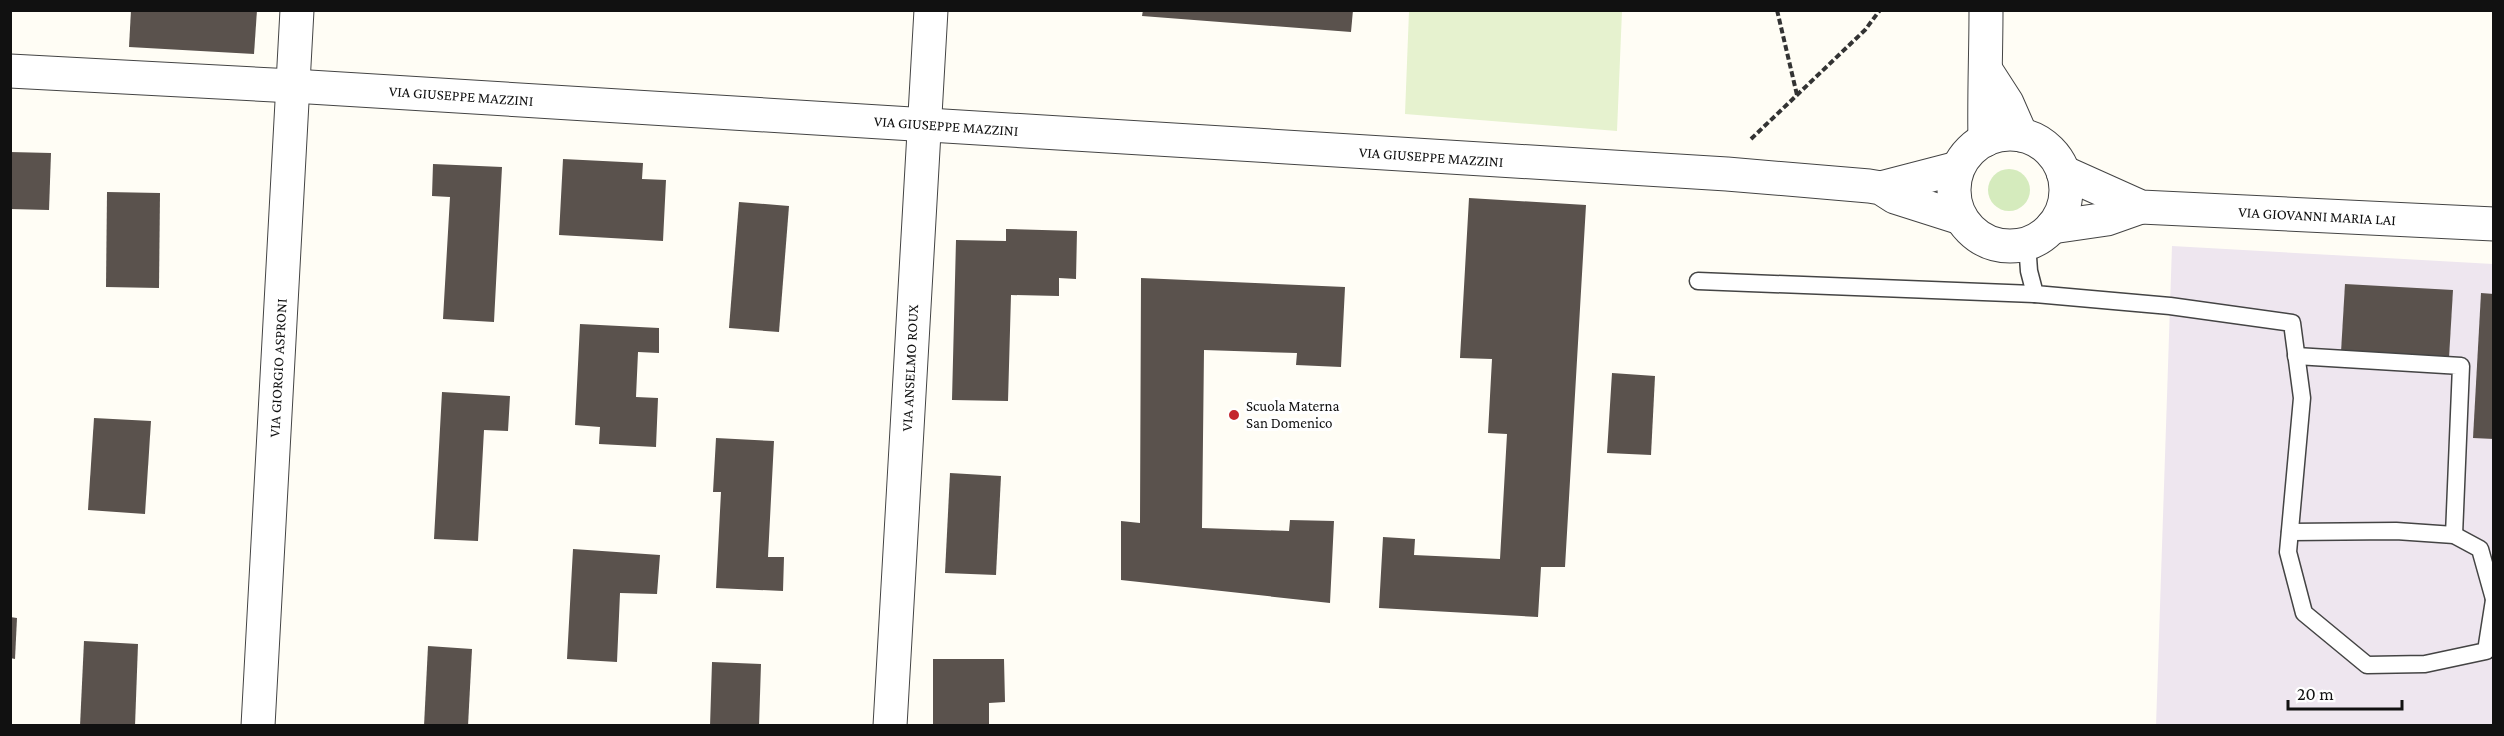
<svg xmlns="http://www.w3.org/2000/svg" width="2504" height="736" font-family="'Crimson Pro',serif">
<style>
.industrial{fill:#eee6ef}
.green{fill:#d5ebbd}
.pitch{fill:#e6f2cf}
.building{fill:#5a524d}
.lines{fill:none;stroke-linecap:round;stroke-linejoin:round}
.service-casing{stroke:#444;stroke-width:19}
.minor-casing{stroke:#444;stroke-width:35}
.tertiary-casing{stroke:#444;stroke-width:35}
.path{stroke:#333;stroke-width:4;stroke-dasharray:6 3;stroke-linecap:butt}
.service{stroke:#fff;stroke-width:16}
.minor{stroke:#fff;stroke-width:33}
.tertiary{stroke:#fff;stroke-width:33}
.poi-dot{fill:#c4262e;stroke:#fff;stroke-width:2}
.labels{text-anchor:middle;stroke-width:6;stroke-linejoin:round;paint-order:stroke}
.street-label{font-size:15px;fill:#111;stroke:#fff}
.poi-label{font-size:15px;fill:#111;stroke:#fff;text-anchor:start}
</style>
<rect width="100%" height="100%" fill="#fffdf5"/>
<!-- industrial -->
<path class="industrial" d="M 2172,246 L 2493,264 L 2493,725 L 2156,726 Z"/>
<!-- green -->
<circle class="green" cx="2009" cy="190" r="21"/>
<!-- pitch -->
<path class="pitch" d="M 1409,11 L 1622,11 L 1617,131 L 1405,114 Z"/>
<!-- building -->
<g class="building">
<path d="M 131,10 L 257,10 L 254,54 L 129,47 Z"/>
<path d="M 1143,10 L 1353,10 L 1351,32 L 1142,16 Z"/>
<path d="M 10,152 L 51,153 L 49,210 L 10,209 Z"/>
<path d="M 563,159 L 643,163 L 642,179 L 666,180 L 663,241 L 559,235 Z"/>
<path d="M 433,164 L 502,167 L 494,322 L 443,319 L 450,197 L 432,196 Z"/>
<path d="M 107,192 L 160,193 L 159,288 L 106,287 Z"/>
<path d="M 1469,198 L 1586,205 L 1565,567 L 1541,567 L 1538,617 L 1379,608 L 1383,537 L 1415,539 L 1414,555 L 1500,559 L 1507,434 L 1488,433 L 1492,359 L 1460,358 Z"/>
<path d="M 739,202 L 789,206 L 779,332 L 729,328 Z"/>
<path d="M 1006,229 L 1077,231 L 1076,279 L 1059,278 L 1059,296 L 1011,295 L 1008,401 L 952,400 L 956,240 L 1006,241 Z"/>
<path d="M 1141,278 L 1345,287 L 1341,367 L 1296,365 L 1297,353 L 1204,350 L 1202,528 L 1289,531 L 1290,520 L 1334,521 L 1330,603 L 1121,580 L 1121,521 L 1140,523 Z"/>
<path d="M 2345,284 L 2453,290 L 2449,358 L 2341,352 Z"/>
<path d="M 2481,293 L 2494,294 L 2494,439 L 2473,438 Z"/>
<path d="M 580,324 L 659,328 L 659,353 L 638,352 L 636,397 L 658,398 L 656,447 L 599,444 L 600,427 L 575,425 Z"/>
<path d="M 1612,373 L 1655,376 L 1651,455 L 1607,453 Z"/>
<path d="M 442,392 L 510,396 L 508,431 L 484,430 L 478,541 L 434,539 Z"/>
<path d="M 94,418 L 151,421 L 145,514 L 88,510 Z"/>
<path d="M 716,438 L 774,441 L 768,557 L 784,557 L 783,591 L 716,588 L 721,492 L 713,492 Z"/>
<path d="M 950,473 L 1001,476 L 996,575 L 945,573 Z"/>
<path d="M 573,549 L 660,555 L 657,594 L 620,593 L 617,662 L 567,659 Z"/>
<path d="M 10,617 L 17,618 L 15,659 L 10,658 Z"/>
<path d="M 84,641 L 138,644 L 135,726 L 80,726 Z"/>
<path d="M 428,646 L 472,649 L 468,726 L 424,726 Z"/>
<path d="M 933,659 L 1004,659 L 1005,702 L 989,703 L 989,726 L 933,726 Z"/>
<path d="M 712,662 L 761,664 L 759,726 L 710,726 Z"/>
</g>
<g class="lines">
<!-- service casing -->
<g class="service-casing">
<g id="service">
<path d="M 2027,243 L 2029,271 L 2035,294 L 2170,306 L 2292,323 L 2302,398 L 2288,552 L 2304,613 L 2367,665 L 2425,664 L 2486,651 L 2494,600"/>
<path d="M 1698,281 L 2035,294"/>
<path d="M 2296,356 L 2461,366 L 2454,535"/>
<path d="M 2290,532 L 2396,531 L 2454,535 L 2480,549 L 2494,599"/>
</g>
</g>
<!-- minor casing -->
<g class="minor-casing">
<g id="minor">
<path d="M 1987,72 L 2007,103 L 2021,135"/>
<path d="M 1985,140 C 1984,96 1986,54 1986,10"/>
<path d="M 258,726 L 297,10"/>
<path d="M 890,726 L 931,10"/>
</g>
</g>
<!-- tertiary casing -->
<g class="tertiary-casing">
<g id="tertiary">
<path d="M 10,71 L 293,86 L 1727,174 L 1869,186 L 1881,188 L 1895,197 L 1961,218"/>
<circle cx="2010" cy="190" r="56"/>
<path d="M 2063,172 L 2141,207 L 2494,224"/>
<path d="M 1881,188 L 1958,168"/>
<path d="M 2052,227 L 2107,219 L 2141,207"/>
</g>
</g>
<!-- path -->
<g class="path">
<path d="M 1777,10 L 1797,95"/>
<path d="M 1751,139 L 1865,30 L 1880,10"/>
</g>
<!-- service -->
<use href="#service" class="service"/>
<!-- minor -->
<use href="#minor" class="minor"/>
<!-- tertiary -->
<use href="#tertiary" class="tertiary"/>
</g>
<!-- markers -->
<circle class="poi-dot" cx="1234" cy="415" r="6"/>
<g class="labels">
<!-- street labels -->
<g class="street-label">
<text transform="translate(461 96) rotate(4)" y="5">VIA GIUSEPPE MAZZINI</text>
<text transform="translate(946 126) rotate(4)" y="5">VIA GIUSEPPE MAZZINI</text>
<text transform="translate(1431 157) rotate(4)" y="5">VIA GIUSEPPE MAZZINI</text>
<text transform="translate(2317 216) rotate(3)" y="5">VIA GIOVANNI MARIA LAI</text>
<text transform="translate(278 368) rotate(-87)" y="5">VIA GIORGIO ASPRONI</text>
<text transform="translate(910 368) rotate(-87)" y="5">VIA ANSELMO ROUX</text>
</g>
<!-- poi labels -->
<g class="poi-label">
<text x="1246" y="411">Scuola Materna<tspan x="1246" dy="17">San Domenico</tspan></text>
</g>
</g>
<!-- border -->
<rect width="2504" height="736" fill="none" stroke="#111111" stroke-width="24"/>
<!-- scale -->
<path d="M2288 700v9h114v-9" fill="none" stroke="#111111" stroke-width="3"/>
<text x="2297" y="700" font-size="18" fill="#111111" stroke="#ffffff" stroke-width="4.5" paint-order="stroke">20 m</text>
</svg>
